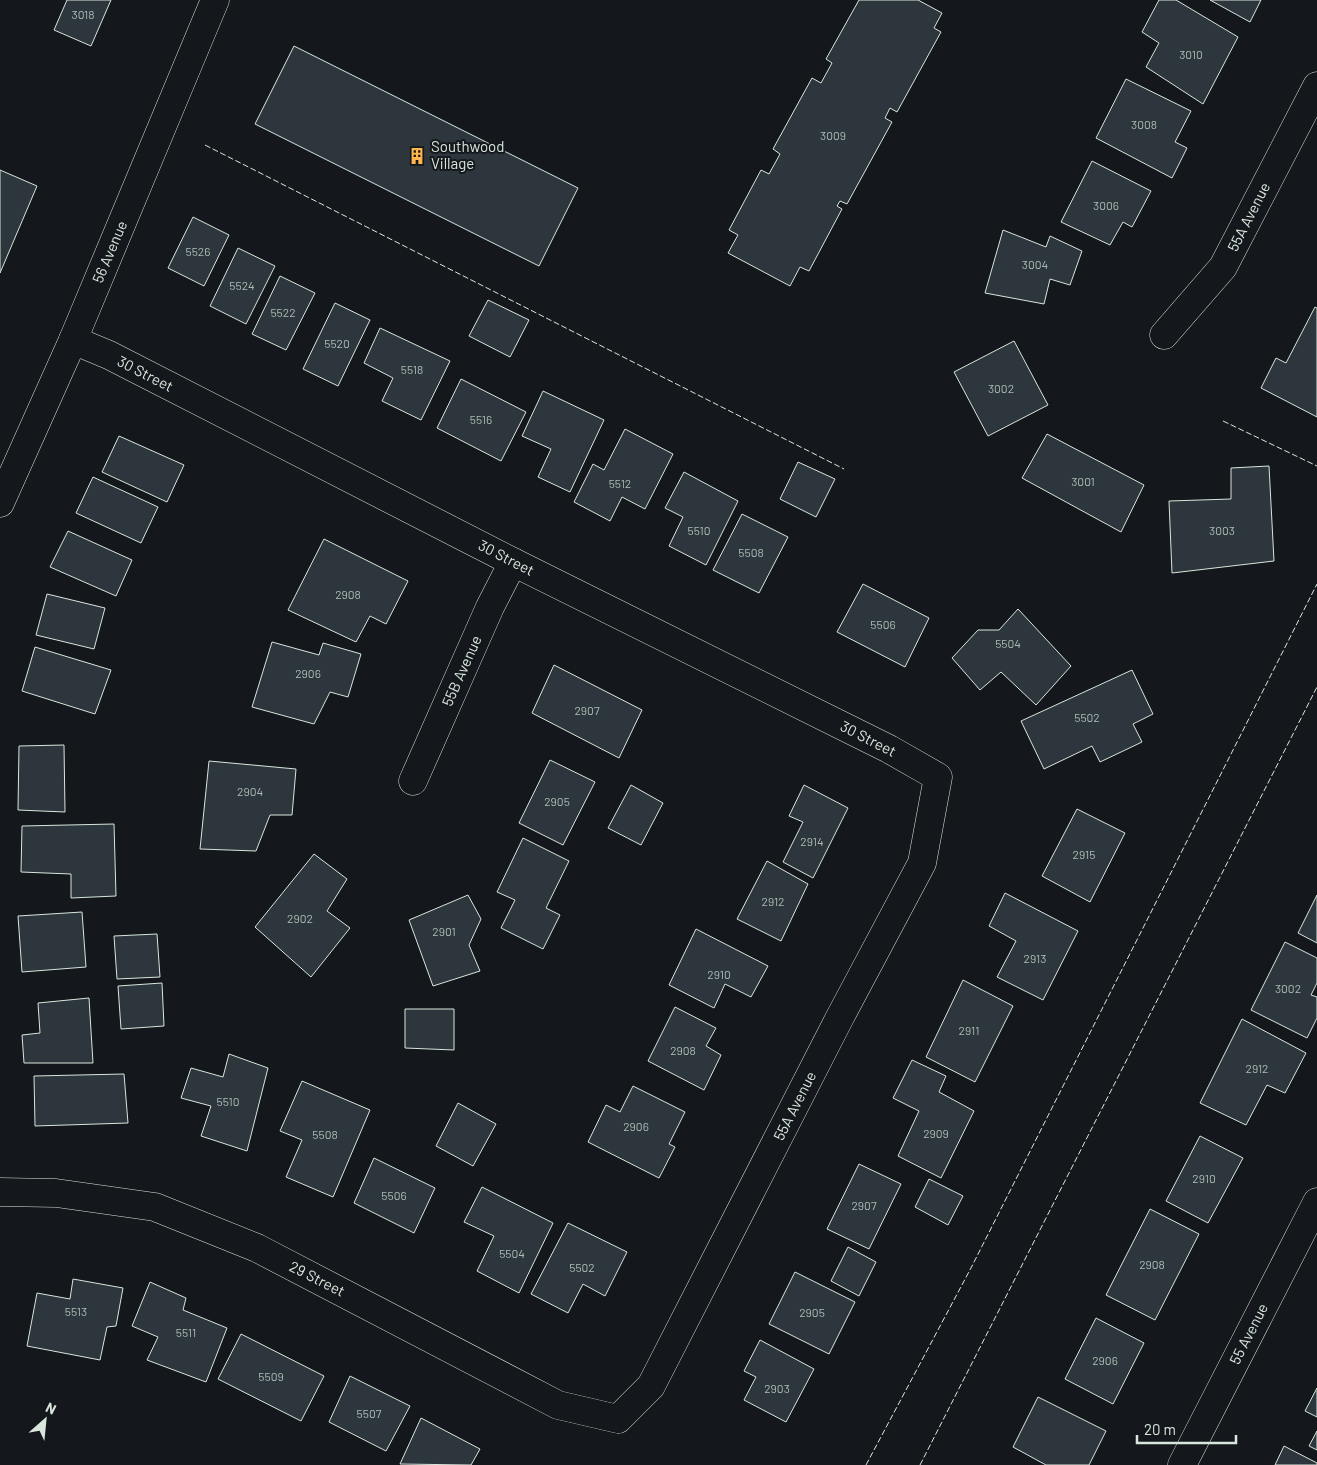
<svg xmlns="http://www.w3.org/2000/svg" width="1317" height="1465" font-family="Barlow,sans-serif">
<style>
.building{fill:#2c363c;stroke:#d8e6dc}
.lines{fill:none;stroke-linecap:round;stroke-linejoin:round}
.minor-casing{stroke:#d8e6dc;stroke-width:29}
.minor{stroke:#14181c;stroke-width:28}
.fence{stroke:#d8e6dc;stroke-width:1;stroke-dasharray:6 2.5;stroke-linecap:butt}
.labels{text-anchor:middle;stroke-width:4;stroke-linejoin:round;paint-order:stroke}
.number-label{font-size:12px;fill:#adbab4}
.poi-label{font-size:15px;fill:#d8e6dc;stroke:#14181c;text-anchor:start}
.street-label{font-size:15px;fill:#d8e6dc;stroke:#14181c}
</style>
<rect width="100%" height="100%" fill="#14181c"/>
<!-- building -->
<g class="building">
<path d="M 67,0 L 111,0 L 91,46 L 54,30 Z"/>
<path d="M 859,0 L 918,0 L 942,13 L 934,28 L 941,32 L 897,112 L 890,108 L 885,118 L 892,122 L 847,204 L 840,201 L 837,206 L 842,209 L 809,271 L 800,267 L 790,286 L 728,253 L 738,235 L 729,230 L 761,170 L 769,174 L 780,154 L 773,149 L 812,78 L 821,83 L 832,63 L 826,59 Z"/>
<path d="M 1159,0 L 1176,0 L 1238,37 L 1203,104 L 1146,67 L 1159,43 L 1142,32 Z"/>
<path d="M 1210,0 L 1261,0 L 1250,22 Z"/>
<path d="M 294,46 L 578,188 L 539,266 L 255,124 Z"/>
<path d="M 1126,79 L 1191,111 L 1175,142 L 1187,148 L 1172,178 L 1096,138 Z"/>
<path d="M 1092,161 L 1151,191 L 1132,227 L 1123,222 L 1110,245 L 1061,222 Z"/>
<path d="M 0,170 L 37,186 L 0,273 Z"/>
<path d="M 193,217 L 229,235 L 204,286 L 168,268 Z"/>
<path d="M 1003,230 L 1046,247 L 1050,236 L 1082,251 L 1070,285 L 1050,279 L 1044,304 L 985,293 Z"/>
<path d="M 238,248 L 275,266 L 246,324 L 210,306 Z"/>
<path d="M 280,276 L 315,293 L 286,350 L 252,334 Z"/>
<path d="M 488,300 L 529,320 L 510,357 L 469,336 Z"/>
<path d="M 335,303 L 370,320 L 338,386 L 303,369 Z"/>
<path d="M 1315,307 L 1317,308 L 1317,417 L 1261,388 L 1276,358 L 1286,363 Z"/>
<path d="M 380,328 L 450,361 L 421,420 L 382,401 L 393,378 L 364,363 Z"/>
<path d="M 1014,341 L 1048,405 L 988,436 L 954,372 Z"/>
<path d="M 461,379 L 526,412 L 501,461 L 437,428 Z"/>
<path d="M 543,391 L 604,420 L 570,492 L 538,477 L 551,449 L 522,436 Z"/>
<path d="M 625,429 L 673,454 L 645,509 L 622,497 L 610,521 L 574,502 L 593,464 L 604,470 Z"/>
<path d="M 1047,434 L 1144,485 L 1121,532 L 1022,478 Z"/>
<path d="M 119,436 L 184,465 L 167,502 L 102,472 Z"/>
<path d="M 798,462 L 835,479 L 816,517 L 780,499 Z"/>
<path d="M 1269,466 L 1274,561 L 1172,573 L 1169,501 L 1231,499 L 1231,468 Z"/>
<path d="M 684,472 L 738,501 L 706,565 L 669,546 L 683,517 L 665,508 Z"/>
<path d="M 93,477 L 158,507 L 141,543 L 76,513 Z"/>
<path d="M 742,514 L 788,537 L 759,593 L 713,570 Z"/>
<path d="M 68,531 L 132,560 L 116,596 L 50,567 Z"/>
<path d="M 324,539 L 408,581 L 386,624 L 370,616 L 356,642 L 288,610 Z"/>
<path d="M 863,584 L 929,618 L 905,667 L 837,632 Z"/>
<path d="M 47,594 L 105,608 L 94,649 L 36,635 Z"/>
<path d="M 1018,609 L 1071,666 L 1036,705 L 1001,672 L 980,690 L 952,658 L 978,630 L 999,630 Z"/>
<path d="M 272,642 L 319,655 L 323,643 L 361,654 L 348,697 L 330,692 L 314,724 L 252,707 Z"/>
<path d="M 35,647 L 111,670 L 95,714 L 22,691 Z"/>
<path d="M 554,665 L 642,710 L 619,758 L 532,713 Z"/>
<path d="M 1132,670 L 1153,714 L 1133,724 L 1142,742 L 1100,762 L 1092,746 L 1044,769 L 1021,721 Z"/>
<path d="M 64,745 L 65,812 L 18,810 L 19,746 Z"/>
<path d="M 550,760 L 595,782 L 563,845 L 519,823 Z"/>
<path d="M 209,761 L 296,769 L 292,815 L 270,815 L 256,851 L 200,849 Z"/>
<path d="M 631,785 L 663,803 L 641,845 L 608,828 Z"/>
<path d="M 804,785 L 848,808 L 813,878 L 783,862 L 803,822 L 789,816 Z"/>
<path d="M 1077,809 L 1125,833 L 1090,902 L 1042,876 Z"/>
<path d="M 114,824 L 116,896 L 71,898 L 71,874 L 21,872 L 22,826 Z"/>
<path d="M 523,838 L 569,861 L 546,908 L 560,915 L 543,949 L 501,928 L 515,900 L 497,892 Z"/>
<path d="M 314,854 L 347,879 L 327,911 L 350,928 L 311,977 L 255,927 Z"/>
<path d="M 767,861 L 808,884 L 781,941 L 737,919 Z"/>
<path d="M 1005,893 L 1078,931 L 1043,1000 L 997,977 L 1016,941 L 989,926 Z"/>
<path d="M 468,895 L 481,919 L 469,945 L 480,971 L 433,986 L 409,920 Z"/>
<path d="M 1317,895 L 1317,943 L 1298,933 Z"/>
<path d="M 82,912 L 86,967 L 22,972 L 18,916 Z"/>
<path d="M 696,929 L 768,966 L 751,997 L 725,984 L 714,1008 L 669,985 Z"/>
<path d="M 157,934 L 160,977 L 117,979 L 114,936 Z"/>
<path d="M 1285,942 L 1317,958 L 1317,983 L 1311,995 L 1317,997 L 1317,1018 L 1307,1038 L 1251,1010 Z"/>
<path d="M 963,980 L 1013,1006 L 975,1082 L 926,1057 Z"/>
<path d="M 162,983 L 164,1026 L 121,1029 L 118,986 Z"/>
<path d="M 89,998 L 93,1063 L 24,1063 L 22,1035 L 40,1033 L 38,1003 Z"/>
<path d="M 675,1007 L 716,1028 L 706,1046 L 721,1055 L 704,1090 L 648,1061 Z"/>
<path d="M 405,1009 L 454,1009 L 454,1050 L 405,1048 Z"/>
<path d="M 1242,1019 L 1306,1053 L 1285,1093 L 1267,1085 L 1246,1125 L 1200,1103 Z"/>
<path d="M 229,1054 L 268,1068 L 247,1151 L 201,1136 L 211,1106 L 181,1098 L 191,1068 L 223,1077 Z"/>
<path d="M 912,1060 L 946,1076 L 939,1092 L 974,1111 L 941,1178 L 898,1156 L 919,1111 L 893,1098 Z"/>
<path d="M 124,1074 L 128,1123 L 35,1126 L 34,1076 Z"/>
<path d="M 302,1081 L 370,1110 L 333,1197 L 286,1177 L 302,1140 L 280,1131 Z"/>
<path d="M 633,1086 L 685,1112 L 669,1144 L 675,1147 L 659,1178 L 588,1142 L 606,1105 L 620,1112 Z"/>
<path d="M 458,1103 L 496,1124 L 473,1166 L 436,1146 Z"/>
<path d="M 1200,1136 L 1243,1158 L 1208,1223 L 1166,1201 Z"/>
<path d="M 374,1158 L 435,1188 L 414,1233 L 354,1203 Z"/>
<path d="M 859,1164 L 901,1184 L 869,1249 L 827,1229 Z"/>
<path d="M 929,1179 L 963,1196 L 948,1225 L 915,1207 Z"/>
<path d="M 482,1187 L 553,1223 L 519,1293 L 477,1271 L 494,1236 L 464,1222 Z"/>
<path d="M 1150,1209 L 1199,1234 L 1155,1320 L 1106,1295 Z"/>
<path d="M 568,1223 L 627,1252 L 605,1296 L 583,1284 L 568,1313 L 531,1294 Z"/>
<path d="M 848,1247 L 876,1262 L 859,1296 L 831,1281 Z"/>
<path d="M 795,1272 L 855,1302 L 829,1354 L 769,1324 Z"/>
<path d="M 73,1279 L 123,1288 L 116,1326 L 107,1327 L 100,1360 L 27,1346 L 37,1293 L 70,1299 Z"/>
<path d="M 150,1282 L 186,1298 L 183,1310 L 227,1328 L 206,1382 L 147,1360 L 158,1337 L 132,1326 Z"/>
<path d="M 1096,1318 L 1144,1343 L 1113,1404 L 1065,1379 Z"/>
<path d="M 241,1334 L 324,1376 L 301,1421 L 218,1379 Z"/>
<path d="M 760,1340 L 814,1369 L 786,1422 L 744,1400 L 756,1377 L 744,1371 Z"/>
<path d="M 350,1376 L 410,1406 L 386,1451 L 329,1422 Z"/>
<path d="M 1317,1388 L 1317,1417 L 1305,1411 Z"/>
<path d="M 1038,1397 L 1106,1431 L 1089,1465 L 1046,1465 L 1013,1447 Z"/>
<path d="M 421,1418 L 480,1449 L 471,1465 L 400,1464 Z"/>
<path d="M 1317,1431 L 1317,1450 L 1309,1446 Z"/>
<path d="M 1284,1446 L 1317,1463 L 1317,1465 L 1275,1465 Z"/>
</g>
<g class="lines">
<!-- minor casing -->
<g class="minor-casing">
<g id="minor">
<path d="M 1164,335 L 1223,267 L 1317,86"/>
<path d="M 0,503 L 73,340 L 215,0"/>
<path d="M 413,781 L 490,607 L 513,562"/>
<path d="M 0,1192 L 56,1193 L 155,1207 L 257,1248 L 558,1405 L 618,1419 L 651,1386 L 839,1019 L 922,863 L 938,777 L 889,749 L 513,562 L 109,355 L 73,340"/>
<path d="M 1182,1465 L 1317,1202"/>
</g>
</g>
<!-- minor -->
<use href="#minor" class="minor"/>
<!-- fence -->
<g class="fence">
<path d="M 205,145 L 844,469"/>
<path d="M 1223,421 L 1317,466"/>
<path d="M 866,1465 L 971,1268 L 1317,584"/>
<path d="M 920,1465 L 1317,687"/>
</g>
</g>
<!-- icons -->
<defs>
<g id="building-bare" transform="scale(1.35)"><path d="M-4-6H4V6H1V3H-1V6H-4ZM-2.5-4.3h1.7v1.8h-1.7ZM.8-4.3h1.7v1.8H.8ZM-2.5-1h1.7V.8h-1.7ZM.8-1h1.7V.8H.8Z" fill="#ffb74d" stroke="#14181c" stroke-width="2.5" paint-order="stroke"/></g>
</defs>
<g fill-rule="evenodd">
<use href="#building-bare" x="417" y="156"/>
</g>
<g class="labels">
<!-- number labels -->
<g class="number-label">
<text x="83" y="19">3018</text>
<text x="1191" y="59">3010</text>
<text x="1144" y="129">3008</text>
<text x="833" y="140">3009</text>
<text x="1106" y="210">3006</text>
<text x="198" y="256">5526</text>
<text x="1035" y="269">3004</text>
<text x="242" y="290">5524</text>
<text x="283" y="317">5522</text>
<text x="337" y="348">5520</text>
<text x="412" y="374">5518</text>
<text x="1001" y="393">3002</text>
<text x="481" y="424">5516</text>
<text x="1083" y="486">3001</text>
<text x="620" y="488">5512</text>
<text x="699" y="535">5510</text>
<text x="1222" y="535">3003</text>
<text x="751" y="557">5508</text>
<text x="348" y="599">2908</text>
<text x="883" y="629">5506</text>
<text x="1008" y="648">5504</text>
<text x="308" y="678">2906</text>
<text x="587" y="715">2907</text>
<text x="1087" y="722">5502</text>
<text x="250" y="796">2904</text>
<text x="557" y="806">2905</text>
<text x="812" y="846">2914</text>
<text x="1084" y="859">2915</text>
<text x="773" y="906">2912</text>
<text x="300" y="923">2902</text>
<text x="444" y="936">2901</text>
<text x="1035" y="963">2913</text>
<text x="719" y="979">2910</text>
<text x="1288" y="993">3002</text>
<text x="969" y="1035">2911</text>
<text x="683" y="1055">2908</text>
<text x="1257" y="1073">2912</text>
<text x="228" y="1106">5510</text>
<text x="636" y="1131">2906</text>
<text x="936" y="1138">2909</text>
<text x="325" y="1139">5508</text>
<text x="1204" y="1183">2910</text>
<text x="394" y="1200">5506</text>
<text x="864" y="1210">2907</text>
<text x="512" y="1258">5504</text>
<text x="1152" y="1269">2908</text>
<text x="582" y="1272">5502</text>
<text x="76" y="1316">5513</text>
<text x="812" y="1317">2905</text>
<text x="186" y="1337">5511</text>
<text x="1105" y="1365">2906</text>
<text x="271" y="1381">5509</text>
<text x="777" y="1393">2903</text>
<text x="369" y="1418">5507</text>
</g>
<!-- poi labels -->
<g class="poi-label">
<text x="431" y="152">Southwood<tspan x="431" dy="17">Village</tspan></text>
</g>
<!-- street labels -->
<g class="street-label">
<text transform="translate(1249 217) rotate(-63)" y="5">55A Avenue</text>
<text transform="translate(110 252) rotate(-67)" y="5">56 Avenue</text>
<text transform="translate(145 374) rotate(27)" y="5">30 Street</text>
<text transform="translate(506 558) rotate(27)" y="5">30 Street</text>
<text transform="translate(462 671) rotate(-66)" y="5">55B Avenue</text>
<text transform="translate(868 739) rotate(27)" y="5">30 Street</text>
<text transform="translate(795 1106) rotate(-63)" y="5">55A Avenue</text>
<text transform="translate(317 1279) rotate(27)" y="5">29 Street</text>
<text transform="translate(1249 1334) rotate(-63)" y="5">55 Avenue</text>
</g>
</g>
<!-- north arrow -->
<g transform="translate(45 1420) rotate(27)" stroke="#14181c" stroke-width="4" paint-order="stroke">
<path d="M0-4L9 19L0 12L-9 19Z" fill="#d8e6dc"/>
<text y="-8" font-size="14" font-weight="bold" text-anchor="middle" fill="#d8e6dc">N</text>
</g>
<!-- scale -->
<path d="M1137 1435v8h99v-8" fill="none" stroke="#d8e6dc" stroke-width="2.5"/>
<text x="1144" y="1435" font-size="15" fill="#d8e6dc" stroke="#14181c" stroke-width="4" paint-order="stroke">20 m</text>
</svg>
